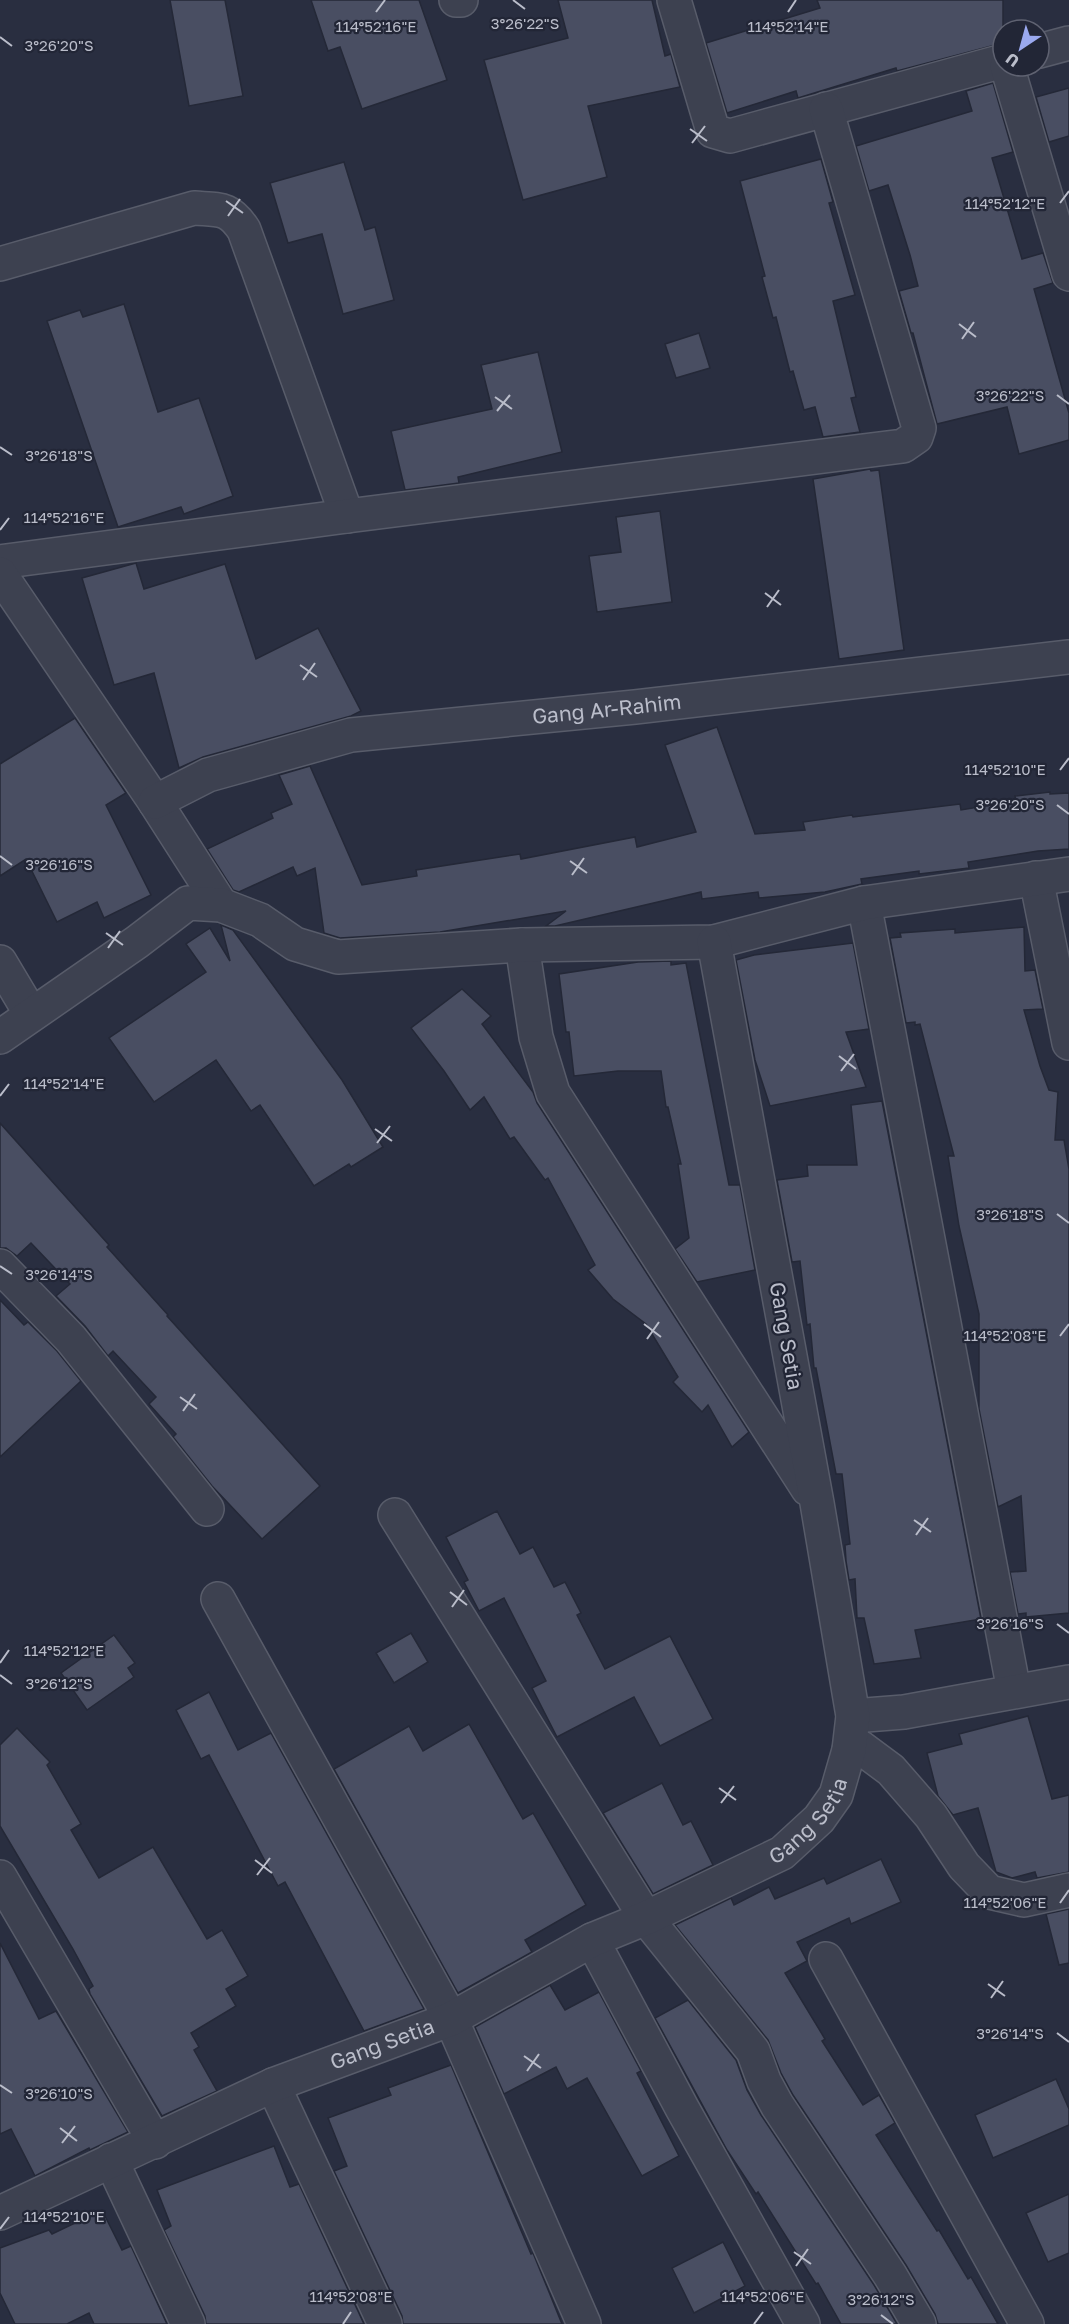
<svg xmlns="http://www.w3.org/2000/svg" width="1069" height="2324" font-family="'Golos Text',sans-serif">
<style>
.building{fill:#494e62;stroke:#242837;stroke-width:1.5}
.lines{fill:none;stroke-linecap:round;stroke-linejoin:round}
.minor-casing{stroke:#585c6a;stroke-width:36}
.minor{stroke:#3d4150;stroke-width:33}
.ticks{fill:none;stroke:#babdca;stroke-width:2}
.labels{text-anchor:middle;stroke-width:4.5;stroke-linejoin:round;paint-order:stroke}
.street-label{font-size:21px;fill:#babdca;stroke:#222636}
.ticks-label{font-size:15px;text-anchor:middle;fill:#babdca;stroke:#222636;stroke-width:4.5;stroke-linejoin:round;paint-order:stroke}
</style>
<rect width="100%" height="100%" fill="#292e40"/>
<!-- building -->
<g class="building">
<path d="M 170,0 L 225,0 L 243,96 L 189,106 Z"/>
<path d="M 311,0 L 419,0 L 447,80 L 362,109 L 340,47 L 328,51 Z"/>
<path d="M 558,0 L 652,0 L 665,56 L 671,54 L 680,87 L 588,106 L 607,177 L 523,200 L 484,60 L 568,38 Z"/>
<path d="M 817,0 L 1003,0 L 1003,43 L 897,71 L 896,68 L 798,98 L 796,91 L 727,113 L 706,43 L 820,8 Z"/>
<path d="M 993,83 L 1013,152 L 992,158 L 1022,259 L 1043,253 L 1053,283 L 1034,289 L 1069,413 L 1069,440 L 1019,454 L 1007,407 L 937,424 L 913,333 L 911,333 L 899,291 L 918,286 L 910,255 L 888,185 L 869,191 L 856,146 L 972,111 L 966,91 Z"/>
<path d="M 1069,88 L 1069,136 L 1049,142 L 1036,97 Z"/>
<path d="M 821,159 L 833,202 L 829,203 L 855,295 L 833,301 L 856,397 L 851,398 L 860,432 L 823,437 L 815,407 L 804,410 L 793,371 L 790,372 L 776,317 L 773,318 L 762,277 L 765,276 L 740,181 Z"/>
<path d="M 344,162 L 365,230 L 375,227 L 394,300 L 343,314 L 322,234 L 288,243 L 270,183 Z"/>
<path d="M 124,304 L 158,412 L 199,398 L 233,496 L 184,514 L 181,507 L 118,527 L 47,321 L 80,310 L 83,317 Z"/>
<path d="M 699,333 L 710,368 L 676,378 L 665,344 Z"/>
<path d="M 538,352 L 562,452 L 458,477 L 459,483 L 405,490 L 391,431 L 492,409 L 481,365 Z"/>
<path d="M 870,469 L 871,471 L 879,470 L 904,650 L 839,659 L 813,479 Z"/>
<path d="M 660,511 L 672,602 L 597,612 L 589,556 L 621,552 L 616,517 Z"/>
<path d="M 136,563 L 144,589 L 225,564 L 256,659 L 318,628 L 361,711 L 351,716 L 203,757 L 179,768 L 154,673 L 114,685 L 82,578 Z"/>
<path d="M 75,718 L 126,793 L 106,805 L 151,895 L 104,918 L 97,902 L 57,922 L 26,859 L 0,876 L 0,764 Z"/>
<path d="M 717,727 L 755,834 L 805,830 L 803,822 L 852,815 L 853,817 L 960,804 L 961,810 L 1016,801 L 1015,796 L 1050,792 L 1050,794 L 1069,793 L 1069,849 L 1038,851 L 968,862 L 969,868 L 919,874 L 919,871 L 861,879 L 862,884 L 825,892 L 759,898 L 758,892 L 702,899 L 701,892 L 555,926 L 546,926 L 566,911 L 440,932 L 340,938 L 324,933 L 315,868 L 297,876 L 293,867 L 239,892 L 233,890 L 207,849 L 273,818 L 271,813 L 292,804 L 279,775 L 310,766 L 362,885 L 417,876 L 416,870 L 520,854 L 521,859 L 635,837 L 637,847 L 696,832 L 665,745 Z"/>
<path d="M 221,925 L 233,930 L 342,1080 L 383,1147 L 351,1167 L 349,1164 L 314,1186 L 260,1105 L 251,1111 L 216,1060 L 154,1102 L 109,1038 L 206,972 L 186,944 L 210,928 L 230,961 Z"/>
<path d="M 1024,927 L 1025,971 L 1035,970 L 1043,1009 L 1024,1010 L 1040,1066 L 1049,1090 L 1058,1092 L 1055,1140 L 1064,1140 L 1069,1169 L 1069,1613 L 1026,1617 L 1026,1613 L 1018,1614 L 1010,1572 L 1026,1571 L 1021,1496 L 998,1507 L 979,1409 L 979,1314 L 959,1226 L 948,1156 L 954,1156 L 920,1024 L 915,1025 L 915,1022 L 906,1023 L 890,938 L 901,937 L 900,933 L 955,929 L 955,933 Z"/>
<path d="M 853,943 L 869,1029 L 846,1032 L 866,1087 L 770,1106 L 755,1060 L 736,960 L 754,955 Z"/>
<path d="M 671,961 L 671,965 L 686,963 L 729,1185 L 740,1185 L 755,1270 L 697,1282 L 675,1249 L 689,1238 L 678,1164 L 681,1164 L 668,1107 L 666,1107 L 661,1071 L 618,1071 L 574,1076 L 569,1032 L 566,1032 L 559,974 L 638,962 Z"/>
<path d="M 462,989 L 491,1016 L 482,1024 L 533,1092 L 537,1103 L 749,1432 L 732,1447 L 708,1405 L 702,1412 L 673,1382 L 678,1377 L 646,1324 L 613,1299 L 588,1270 L 595,1265 L 548,1178 L 545,1180 L 514,1137 L 510,1139 L 484,1097 L 470,1110 L 444,1071 L 411,1028 Z"/>
<path d="M 882,1101 L 981,1619 L 915,1630 L 921,1658 L 874,1664 L 864,1618 L 857,1618 L 855,1579 L 849,1580 L 846,1561 L 845,1545 L 850,1544 L 842,1474 L 836,1474 L 816,1368 L 814,1368 L 810,1324 L 807,1325 L 800,1261 L 792,1262 L 777,1180 L 808,1176 L 807,1165 L 857,1165 L 851,1105 Z"/>
<path d="M 0,1123 L 109,1245 L 107,1247 L 168,1315 L 167,1316 L 320,1486 L 262,1539 L 212,1486 L 173,1437 L 176,1434 L 149,1404 L 156,1397 L 113,1351 L 108,1356 L 85,1326 L 56,1296 L 70,1284 L 31,1243 L 17,1256 L 6,1248 L 0,1248 Z"/>
<path d="M 0,1300 L 24,1325 L 28,1322 L 57,1351 L 81,1381 L 0,1457 Z"/>
<path d="M 497,1511 L 520,1554 L 533,1547 L 554,1587 L 565,1582 L 581,1613 L 577,1615 L 605,1669 L 670,1636 L 713,1719 L 660,1746 L 634,1697 L 557,1737 L 532,1688 L 546,1681 L 504,1598 L 479,1611 L 464,1582 L 468,1580 L 446,1537 Z"/>
<path d="M 411,1633 L 428,1662 L 394,1683 L 376,1653 Z"/>
<path d="M 114,1635 L 135,1663 L 128,1668 L 134,1677 L 87,1710 L 61,1673 Z"/>
<path d="M 209,1692 L 238,1750 L 271,1733 L 424,2009 L 364,2031 L 285,1882 L 278,1886 L 209,1755 L 201,1759 L 176,1710 Z"/>
<path d="M 1028,1716 L 1052,1799 L 1069,1795 L 1069,1872 L 1037,1878 L 1035,1872 L 1012,1878 L 996,1872 L 978,1808 L 953,1815 L 938,1796 L 927,1753 L 962,1744 L 959,1734 Z"/>
<path d="M 469,1724 L 523,1819 L 533,1813 L 586,1905 L 525,1940 L 532,1952 L 458,1993 L 334,1769 L 409,1726 L 423,1751 Z"/>
<path d="M 17,1728 L 50,1762 L 47,1765 L 81,1824 L 71,1830 L 99,1878 L 153,1847 L 207,1939 L 222,1930 L 248,1976 L 226,1989 L 236,2006 L 191,2033 L 199,2047 L 194,2050 L 217,2091 L 162,2116 L 90,1994 L 89,1989 L 93,1986 L 73,1949 L 0,1826 L 0,1745 Z"/>
<path d="M 662,1783 L 683,1825 L 691,1821 L 713,1865 L 653,1894 L 603,1813 Z"/>
<path d="M 881,1859 L 901,1902 L 851,1924 L 849,1918 L 797,1942 L 807,1961 L 785,1973 L 825,2039 L 822,2041 L 863,2105 L 879,2095 L 895,2123 L 876,2135 L 937,2231 L 939,2230 L 968,2279 L 971,2277 L 998,2324 L 938,2324 L 935,2314 L 906,2265 L 793,2095 L 781,2073 L 768,2040 L 675,1925 L 731,1898 L 734,1905 L 769,1887 L 775,1899 L 824,1878 L 827,1884 Z"/>
<path d="M 1069,1909 L 1069,1963 L 1059,1965 L 1046,1914 Z"/>
<path d="M 0,1943 L 39,2019 L 56,2011 L 128,2132 L 90,2150 L 89,2148 L 35,2176 L 11,2129 L 0,2134 Z"/>
<path d="M 550,1985 L 565,2010 L 599,1992 L 641,2071 L 637,2073 L 679,2156 L 642,2176 L 587,2078 L 567,2089 L 556,2067 L 504,2094 L 475,2027 Z"/>
<path d="M 688,2000 L 736,2060 L 747,2090 L 761,2115 L 874,2285 L 897,2324 L 841,2324 L 818,2283 L 816,2284 L 758,2192 L 756,2194 L 727,2150 L 655,2018 Z"/>
<path d="M 451,2065 L 531,2254 L 533,2253 L 549,2292 L 562,2324 L 403,2324 L 402,2316 L 334,2171 L 347,2166 L 328,2118 L 391,2095 L 388,2088 Z"/>
<path d="M 1056,2079 L 1069,2109 L 1069,2125 L 993,2158 L 975,2115 Z"/>
<path d="M 274,2146 L 290,2187 L 299,2184 L 364,2324 L 206,2324 L 205,2316 L 164,2230 L 171,2226 L 157,2190 Z"/>
<path d="M 1069,2194 L 1069,2253 L 1048,2262 L 1026,2213 Z"/>
<path d="M 102,2210 L 122,2250 L 131,2246 L 167,2324 L 94,2324 L 89,2313 L 67,2324 L 15,2324 L 0,2293 L 0,2248 L 49,2230 L 52,2234 Z"/>
<path d="M 723,2242 L 745,2286 L 694,2313 L 672,2268 Z"/>
</g>
<g class="lines">
<!-- minor casing -->
<g class="minor-casing">
<g id="minor">
<path d="M 456,0 L 461,0"/>
<path d="M 674,0 L 713,131 L 730,136 L 1003,61"/>
<path d="M 1039,51 L 1069,43"/>
<path d="M 1007,66 L 1069,274"/>
<path d="M 0,264 L 194,208 C 220,210 229,207 244,230 L 347,516"/>
<path d="M 0,562 L 347,516 L 903,446 L 916,437 L 919,428 L 826,109"/>
<path d="M 0,574 L 155,802 L 221,905"/>
<path id="s1" d="M 155,802 L 208,775 L 351,735 L 635,707 L 1069,657"/>
<path d="M 1036,878 L 1069,1043"/>
<path d="M 864,903 L 1014,1691"/>
<path d="M 522,945 L 536,1037 L 553,1093 L 808,1489"/>
<path d="M 0,962 L 31,1014"/>
<path d="M 0,1037 L 137,942 L 188,903 L 221,905 L 260,920 L 295,944 L 338,957 L 522,945 L 714,942 L 864,903 L 1069,874"/>
<path d="M 0,1266 L 71,1339 L 207,1509"/>
<path d="M 395,1515 L 646,1918 L 753,2051 L 764,2081 L 777,2105 L 890,2275 L 919,2324"/>
<path d="M 218,1599 L 451,2019 L 584,2324"/>
<path d="M 853,1716 L 904,1712 L 1069,1682"/>
<path d="M 849,1750 L 860,1747 L 891,1770 L 931,1816 L 964,1866 L 989,1892 L 1024,1900 L 1069,1890"/>
<path d="M 0,1877 L 155,2142"/>
<path d="M 592,1940 L 682,2108 L 803,2324"/>
<path d="M 826,1959 L 1027,2324"/>
<path d="M 273,2085 L 385,2324"/>
<path d="M 111,2160 L 188,2324"/>
<path id="s2" d="M 0,2213 L 273,2085 L 451,2019 L 592,1940 L 646,1918 L 782,1853 L 819,1819 L 836,1795 L 849,1750 L 853,1716 L 817,1503 L 714,942"/>
</g>
</g>
<!-- minor -->
<use href="#minor" class="minor"/>
</g>
<!-- ticks -->
<path class="ticks" d="M 513,0 L 525,9M 376,12 L 385,0M 788,12 L 796,0M 0,37 L 12,46M 690,129 L 707,141M 692,143 L 705,126M 226,201 L 243,213M 1060,203 L 1069,191M 228,216 L 240,199M 959,324 L 976,337M 962,339 L 974,322M 1057,395 L 1069,404M 495,397 L 512,409M 497,411 L 510,395M 0,447 L 12,455M 0,530 L 9,518M 765,593 L 781,605M 767,607 L 779,590M 300,665 L 317,677M 303,680 L 315,663M 1060,770 L 1069,758M 1057,805 L 1069,814M 0,856 L 12,865M 570,861 L 587,873M 572,875 L 584,858M 106,933 L 123,945M 108,948 L 120,931M 839,1056 L 856,1069M 841,1071 L 854,1054M 0,1096 L 9,1084M 375,1129 L 392,1141M 377,1143 L 390,1126M 1057,1214 L 1069,1223M 0,1266 L 12,1274M 644,1324 L 661,1337M 1060,1336 L 1069,1324M 647,1339 L 659,1322M 180,1397 L 197,1409M 183,1411 L 195,1394M 914,1520 L 931,1532M 916,1535 L 928,1518M 450,1592 L 467,1605M 452,1607 L 464,1590M 1057,1624 L 1069,1633M 0,1663 L 9,1650M 0,1675 L 12,1684M 719,1788 L 736,1800M 721,1803 L 734,1786M 255,1860 L 272,1873M 257,1875 L 270,1858M 1060,1903 L 1069,1890M 988,1984 L 1005,1996M 991,1998 L 1003,1981M 1057,2033 L 1069,2042M 524,2056 L 541,2068M 527,2071 L 539,2054M 0,2085 L 12,2093M 60,2128 L 77,2141M 62,2143 L 75,2126M 0,2229 L 9,2217M 794,2252 L 811,2264M 796,2266 L 808,2249M 881,2315 L 893,2324M 343,2324 L 351,2312M 754,2324 L 763,2312"/>
<g class="labels">
<!-- street labels -->
<g class="street-label">
<text dy="7" stroke="none"><textPath href="#s1" startOffset="465">Gang Ar-Rahim</textPath></text>
<text transform="translate(786 1336) rotate(80)" y="7">Gang Setia</text>
<text dy="7" stroke="none"><textPath href="#s2" startOffset="904">Gang Setia</textPath></text>
<text dy="7" stroke="none"><textPath href="#s2" startOffset="418">Gang Setia</textPath></text>
</g>
</g>
<g class="ticks-label">
<text x="525" y="29">3°26'22"S</text>
<text x="788" y="32">114°52'14"E</text>
<text x="376" y="32">114°52'16"E</text>
<text x="59" y="51">3°26'20"S</text>
<text x="1005" y="209">114°52'12"E</text>
<text x="1010" y="401">3°26'22"S</text>
<text x="59" y="461">3°26'18"S</text>
<text x="64" y="523">114°52'16"E</text>
<text x="1005" y="775">114°52'10"E</text>
<text x="1010" y="810">3°26'20"S</text>
<text x="59" y="870">3°26'16"S</text>
<text x="64" y="1089">114°52'14"E</text>
<text x="1010" y="1220">3°26'18"S</text>
<text x="59" y="1280">3°26'14"S</text>
<text x="1005" y="1341">114°52'08"E</text>
<text x="1010" y="1629">3°26'16"S</text>
<text x="64" y="1656">114°52'12"E</text>
<text x="59" y="1689">3°26'12"S</text>
<text x="1005" y="1908">114°52'06"E</text>
<text x="1010" y="2039">3°26'14"S</text>
<text x="59" y="2099">3°26'10"S</text>
<text x="64" y="2222">114°52'10"E</text>
<text x="351" y="2302">114°52'08"E</text>
<text x="763" y="2302">114°52'06"E</text>
<text x="881" y="2305">3°26'12"S</text>
</g>
<!-- north arrow -->
<g transform="translate(1021 48) rotate(216)"><circle r="28" fill="#222636" stroke="#5f6271" stroke-width="1.5"/>
<path d="M0-4.5L10 22L0 15L-10 22Z" fill="#9aa9ef"/>
<text y="-9" font-size="16" font-weight="bold" text-anchor="middle" fill="#babdca">U</text>
</g>
</svg>
